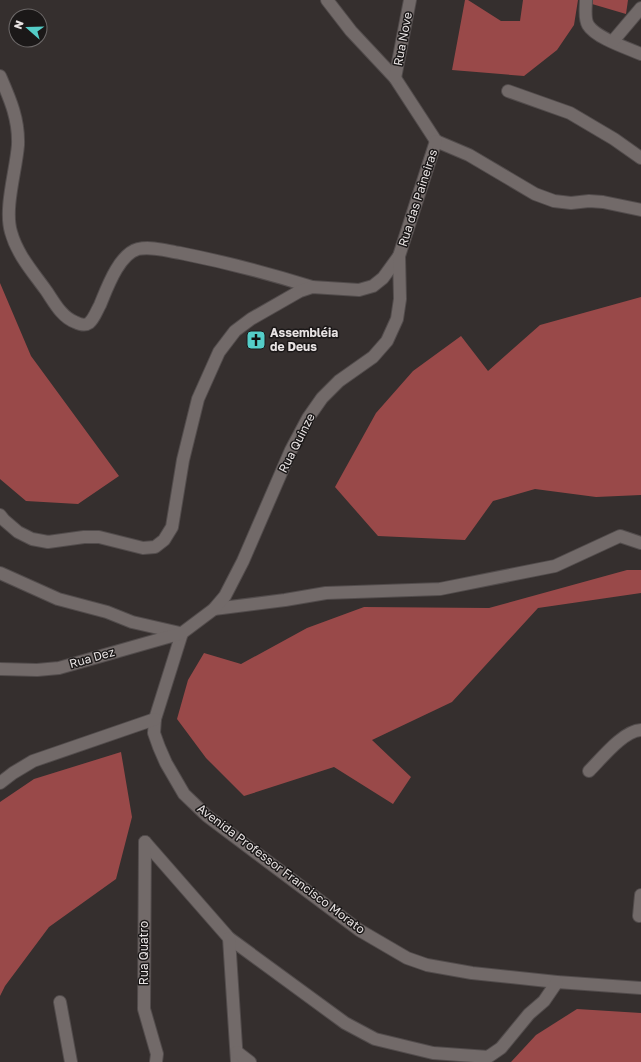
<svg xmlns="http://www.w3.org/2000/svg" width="641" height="1062" font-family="'Golos Text',sans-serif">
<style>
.forest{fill:#994949}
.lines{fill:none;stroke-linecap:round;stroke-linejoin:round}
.minor-casing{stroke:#524c4c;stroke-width:14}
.minor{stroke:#726a69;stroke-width:12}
.labels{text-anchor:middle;stroke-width:3;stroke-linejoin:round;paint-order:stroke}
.street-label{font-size:12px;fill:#e8e3e3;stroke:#1b1818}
.poi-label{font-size:12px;font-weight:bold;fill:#e8e3e3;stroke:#1b1818;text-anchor:start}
</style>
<rect width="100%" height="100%" fill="#352f2e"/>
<!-- forest -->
<g class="forest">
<path d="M 465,0 L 468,0 L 501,21 L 520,21 L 523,0 L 578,0 L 574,25 L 557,50 L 524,76 L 452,70 Z"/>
<path d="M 593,0 L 628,0 L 626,14 L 592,4 Z"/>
<path d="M 0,283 L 31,356 L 119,476 L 78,504 L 26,501 L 0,479 Z"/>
<path d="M 641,297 L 641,495 L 596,497 L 535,489 L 493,501 L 465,540 L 378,536 L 335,487 L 376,413 L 413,371 L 461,336 L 488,371 L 540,325 Z"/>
<path d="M 627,570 L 641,570 L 641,593 L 538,608 L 452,702 L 372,740 L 411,777 L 393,804 L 334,767 L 244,796 L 206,758 L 177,719 L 188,680 L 204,653 L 241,664 L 307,628 L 364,607 L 489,608 Z"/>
<path d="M 121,752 L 132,817 L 116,879 L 49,927 L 5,986 L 0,996 L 0,802 L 34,779 Z"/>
<path d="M 577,1009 L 641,1013 L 641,1062 L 511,1062 L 536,1035 Z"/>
</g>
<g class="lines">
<!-- minor casing -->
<g class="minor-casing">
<g id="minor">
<path d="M 327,0 L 351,31 L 395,78 L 436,141"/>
<path d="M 586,0 C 586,8 584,18 588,25 C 596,38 627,48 641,54"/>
<path d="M 613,41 L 641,8"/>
<path d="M 0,76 C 10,99 19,119 18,145 C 16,171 4,208 11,232 C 17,254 32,271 45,289 C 53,300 61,317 75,322 C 79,324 85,326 89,323 C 94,319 97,310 100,305 C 107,288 119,254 138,249 C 152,246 167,251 180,253 C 225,262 268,273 312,287"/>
<path d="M 395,78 L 410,0"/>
<path d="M 508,91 L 570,113 L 614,139 L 641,158"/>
<path d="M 436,141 L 469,155 L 535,194 L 554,201 L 571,203 L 589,201 L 603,202 L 641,210"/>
<path d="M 0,515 L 4,520 L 18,532 L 32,539 L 48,542 L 84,537 L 99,537 L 143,548 L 155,547 L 164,540 L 172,527 L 183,460 L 198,399 L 219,352 L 235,331 L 251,319 L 300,291 L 312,287 L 359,290 L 373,286 L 383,278 L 399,256"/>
<path d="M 0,573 L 58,599 L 107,612 L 132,622 L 180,633"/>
<path d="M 214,609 L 285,600 L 326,593 L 440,589 L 555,566 L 620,536 L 641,543"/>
<path d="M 182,633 L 155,719 L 154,733 L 159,747 L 166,763 L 184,794 L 207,816 L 359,930 L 407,958 L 427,965 L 472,973 L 557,982 L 641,988"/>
<path d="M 0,669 L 37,670 L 59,668 L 182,633 L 214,609 L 225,596 L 243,561 L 291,450 L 308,418 L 322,398 L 339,381 L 373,357 L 387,341 L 397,319 L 400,299 L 399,256 L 436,141"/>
<path d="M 589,771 C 602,758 623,731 641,730"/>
<path d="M 0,783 L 13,773 L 33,761 L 155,719"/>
<path d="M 145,842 L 229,938 L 345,1023 L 375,1039 L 433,1053 L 488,1057 L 501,1048 L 529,1014 L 544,1001 L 557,982"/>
<path d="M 145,842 L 144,1009 L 157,1054 L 156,1062"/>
<path d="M 639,916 L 641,895"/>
<path d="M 229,938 L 237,1062"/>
<path d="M 60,1002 L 71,1062"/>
<path d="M 237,1052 L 250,1062"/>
</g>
</g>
<!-- minor -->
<use href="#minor" class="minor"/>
</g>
<!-- icons -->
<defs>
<g id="church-square" transform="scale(1)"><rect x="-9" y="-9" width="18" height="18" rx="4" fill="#54cdc8" stroke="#1b1818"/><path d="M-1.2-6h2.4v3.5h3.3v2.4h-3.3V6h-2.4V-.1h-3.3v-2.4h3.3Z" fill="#111"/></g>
</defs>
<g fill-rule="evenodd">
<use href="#church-square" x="256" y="340"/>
</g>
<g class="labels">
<!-- street labels -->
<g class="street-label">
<text transform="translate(403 39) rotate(-79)" y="4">Rua Nove</text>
<text transform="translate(418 198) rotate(-72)" y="4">Rua das Paineiras</text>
<text transform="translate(297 443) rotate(-63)" y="4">Rua Quinze</text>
<text transform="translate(92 658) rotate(-16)" y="4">Rua Dez</text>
<text transform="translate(281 869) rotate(37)" y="4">Avenida Professor Francisco Morato</text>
<text transform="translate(144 953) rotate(-90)" y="4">Rua Quatro</text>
</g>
<!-- poi labels -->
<g class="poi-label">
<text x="270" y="337">Assembléia<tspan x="270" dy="14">de Deus</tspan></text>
</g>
</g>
<!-- north arrow -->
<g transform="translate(28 28) rotate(290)"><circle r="19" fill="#1b1818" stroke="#6d6969"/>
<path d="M0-3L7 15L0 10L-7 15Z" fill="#54cdc8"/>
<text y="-6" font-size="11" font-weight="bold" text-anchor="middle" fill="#e8e3e3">N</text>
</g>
</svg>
